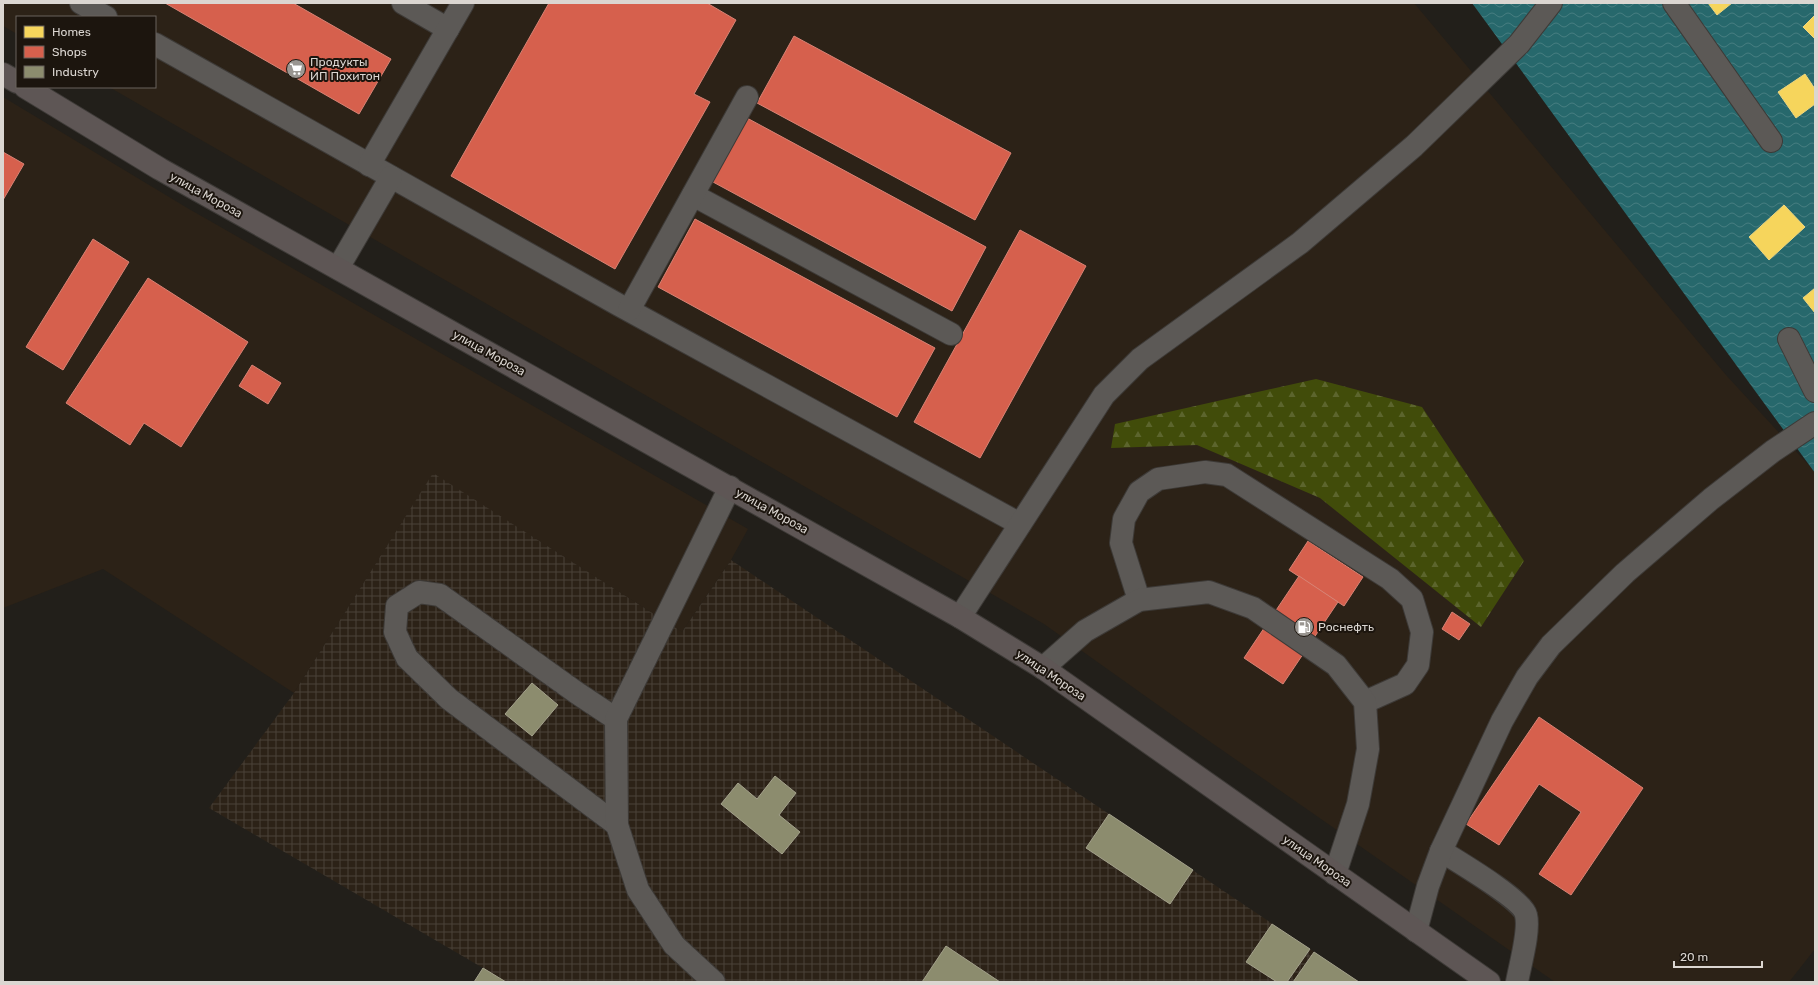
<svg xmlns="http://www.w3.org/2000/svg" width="1818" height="985" font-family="Rubik,sans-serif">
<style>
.built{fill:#2c2217}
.industrial{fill:url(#industrial-grid)}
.forest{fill:url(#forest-firs)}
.water{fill:url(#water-waves)}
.homes{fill:#f6d55c;stroke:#eed57f}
.shops{fill:#d6604d;stroke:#d88375}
.industry{fill:#8c8c6e;stroke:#a4a28c}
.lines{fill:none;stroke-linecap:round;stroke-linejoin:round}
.minor-casing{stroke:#3d3a37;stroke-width:24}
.major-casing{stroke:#3d3a37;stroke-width:24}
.minor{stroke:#5c5956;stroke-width:22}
.major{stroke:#5e5655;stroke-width:22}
.labels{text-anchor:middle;stroke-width:4;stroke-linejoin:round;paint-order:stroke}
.poi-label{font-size:12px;fill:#dbd6d1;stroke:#1c150e;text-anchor:start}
.street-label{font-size:12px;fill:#dbd6d1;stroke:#1c150e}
</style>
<defs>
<pattern id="industrial-grid" width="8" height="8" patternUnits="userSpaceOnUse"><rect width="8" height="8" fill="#2c2217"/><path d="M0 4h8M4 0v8" fill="none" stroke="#4a4138"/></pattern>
<pattern id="forest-firs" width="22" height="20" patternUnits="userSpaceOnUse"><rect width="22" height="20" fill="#414c0a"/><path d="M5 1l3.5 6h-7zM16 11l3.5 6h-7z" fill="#5c652d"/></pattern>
<pattern id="water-waves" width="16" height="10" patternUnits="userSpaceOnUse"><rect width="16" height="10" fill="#27686c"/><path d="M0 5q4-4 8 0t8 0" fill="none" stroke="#467d80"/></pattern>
</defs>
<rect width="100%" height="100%" fill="#221f1a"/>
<!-- built -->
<g class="built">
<path d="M 3,3 L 1414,3 L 1726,375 L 1815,472 L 1815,949 L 1789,982 L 1555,982 L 1179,720 L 1044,624 L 109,87 L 155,87 L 155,17 L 17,17 L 17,34 L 3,26 Z"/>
<path d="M 3,97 L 189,209 L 748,529 L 731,560 L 682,632 L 433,474 L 294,693 L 103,569 L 3,608 Z"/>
</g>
<!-- industrial -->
<path class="industrial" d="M 433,473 L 682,632 L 731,560 L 1359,982 L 474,982 L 483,968 L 209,808 L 294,693 Z"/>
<!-- forest -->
<path class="forest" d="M 1316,379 L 1422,407 L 1524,561 L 1481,627 L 1320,498 L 1197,445 L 1111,448 L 1115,424 Z"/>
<!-- water -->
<path class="water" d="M 1472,3 L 1815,3 L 1815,473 Z"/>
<!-- homes -->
<g class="homes">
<path d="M 1708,3 L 1732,3 L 1717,15 Z"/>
<path d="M 1815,15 L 1815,39 L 1803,27 Z"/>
<path d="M 1805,74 L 1815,89 L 1815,104 L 1796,118 L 1778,92 Z"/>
<path d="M 1784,205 L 1805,227 L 1769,260 L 1749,237 Z"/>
<path d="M 1815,288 L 1815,313 L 1803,298 Z"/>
</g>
<!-- shops -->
<g class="shops">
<path d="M 165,3 L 293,3 L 391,59 L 359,114 Z"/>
<path d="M 549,3 L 707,3 L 736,20 L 694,94 L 710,102 L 615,269 L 451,176 Z"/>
<path d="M 794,36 L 1011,153 L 975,220 L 757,103 Z"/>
<path d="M 747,118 L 986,247 L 952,311 L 713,182 Z"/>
<path d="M 3,152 L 24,164 L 3,200 Z"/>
<path d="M 695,219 L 935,348 L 897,417 L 658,287 Z"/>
<path d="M 1020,230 L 1086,266 L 980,458 L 914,422 Z"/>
<path d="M 93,239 L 129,262 L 63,370 L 26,347 Z"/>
<path d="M 148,278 L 248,342 L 181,447 L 144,423 L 130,445 L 66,403 Z"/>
<path d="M 252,365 L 281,383 L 268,404 L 239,386 Z"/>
<path d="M 1308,541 L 1363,577 L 1344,606 L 1289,570 Z"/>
<path d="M 1299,576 L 1338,602 L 1283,684 L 1244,658 Z"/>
<path d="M 1452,612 L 1470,624 L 1459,640 L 1442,629 Z"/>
<path d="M 1539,717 L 1643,788 L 1571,895 L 1539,874 L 1581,812 L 1539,784 L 1499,845 L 1466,824 Z"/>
</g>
<!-- industry -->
<g class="industry">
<path d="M 532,683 L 558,705 L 532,736 L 505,714 Z"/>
<path d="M 775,776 L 796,793 L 779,815 L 800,832 L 782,854 L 721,804 L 738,783 L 757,799 Z"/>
<path d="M 1109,814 L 1193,870 L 1170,904 L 1086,848 Z"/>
<path d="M 1272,924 L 1310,949 L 1287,982 L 1277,982 L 1246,962 Z"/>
<path d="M 946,946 L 1000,982 L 922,982 Z"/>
<path d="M 1314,952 L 1359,982 L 1293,982 Z"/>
<path d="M 483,968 L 506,982 L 474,982 Z"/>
</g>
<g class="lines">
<!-- minor casing -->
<g class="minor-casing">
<g id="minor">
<path d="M 81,3 L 106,17"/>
<path d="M 403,3 L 448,29"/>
<path d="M 1674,3 L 1771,141"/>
<path d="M 155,44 L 619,305 L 1020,524"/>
<path d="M 369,165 L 463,3"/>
<path d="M 693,195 L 951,334"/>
<path d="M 338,268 L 391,177"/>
<path d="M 629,310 L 747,97"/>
<path d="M 1789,339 L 1815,391"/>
<path d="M 1139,600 L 1121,543 L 1124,519 L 1139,492 L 1158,479 L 1205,472 L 1227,475 L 1390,579 L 1412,599 L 1422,632 L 1418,665 L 1405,684 L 1365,702"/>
<path d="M 960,617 L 1104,395 L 1140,359 L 1300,243 L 1414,146 L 1519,44 L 1551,3"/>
<path d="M 1043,668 L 1085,631 L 1139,600 L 1209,592 L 1253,608 L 1336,665 L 1365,702 L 1368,749 L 1358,804 L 1335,874"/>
<path d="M 616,719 L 577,693 L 440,595 L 419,592 L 397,606 L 395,632 L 407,658 L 449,699 L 617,825"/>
<path d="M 1441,851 C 1457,861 1523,900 1526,915 C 1530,931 1520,965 1517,982"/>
<path d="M 1416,931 L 1428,886 L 1441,851 L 1502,721 L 1527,677 L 1551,645 L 1625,573 L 1711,499 L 1773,451 L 1815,423"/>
<path d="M 714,982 L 674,945 L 638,890 L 617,825 L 616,719 L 730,487"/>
</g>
</g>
<!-- major casing -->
<g class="major-casing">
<g id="major">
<path d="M 3,74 L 17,82"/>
<path d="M 25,87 L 160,169 L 960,617 L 1043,668 L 1489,982"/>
</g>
</g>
<!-- minor -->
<use href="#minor" class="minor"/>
<!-- major -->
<use href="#major" class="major"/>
</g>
<!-- icons -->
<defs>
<g id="supermarket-disc" transform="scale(1)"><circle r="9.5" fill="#9a9691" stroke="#1c150e"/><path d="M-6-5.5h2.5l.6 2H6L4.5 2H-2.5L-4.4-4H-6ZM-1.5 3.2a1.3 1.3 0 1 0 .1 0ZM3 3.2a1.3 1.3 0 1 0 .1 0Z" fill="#fff"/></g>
<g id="fuel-disc" transform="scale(1)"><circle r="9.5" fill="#9a9691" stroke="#1c150e"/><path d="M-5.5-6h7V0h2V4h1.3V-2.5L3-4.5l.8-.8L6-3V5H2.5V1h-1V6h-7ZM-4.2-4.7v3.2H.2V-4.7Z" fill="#fff"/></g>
</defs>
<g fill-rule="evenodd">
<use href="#supermarket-disc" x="296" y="69"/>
<use href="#fuel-disc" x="1304" y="627"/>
</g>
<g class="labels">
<!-- poi labels -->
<g class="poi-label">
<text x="310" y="66">Продукты<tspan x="310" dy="14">ИП Похитон</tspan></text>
<text x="1318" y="631">Роснефть</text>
</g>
<!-- street labels -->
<g class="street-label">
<text transform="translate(206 195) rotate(29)" y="4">улица Мороза</text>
<text transform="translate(489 353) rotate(29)" y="4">улица Мороза</text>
<text transform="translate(772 511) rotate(29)" y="4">улица Мороза</text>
<text transform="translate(1051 675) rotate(34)" y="4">улица Мороза</text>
<text transform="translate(1317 861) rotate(35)" y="4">улица Мороза</text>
</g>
</g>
<!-- border -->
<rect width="1818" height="985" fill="none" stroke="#dbd6d1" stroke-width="8"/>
<!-- legend -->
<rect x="16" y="16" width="140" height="72" fill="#1c150e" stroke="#68625c"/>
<rect x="24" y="26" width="20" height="12" fill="#f6d55c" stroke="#68625c"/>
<text x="52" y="36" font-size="12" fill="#dbd6d1">Homes</text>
<rect x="24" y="46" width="20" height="12" fill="#d6604d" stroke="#68625c"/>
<text x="52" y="56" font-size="12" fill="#dbd6d1">Shops</text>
<rect x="24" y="66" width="20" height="12" fill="#8c8c6e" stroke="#68625c"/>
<text x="52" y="76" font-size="12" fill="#dbd6d1">Industry</text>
<!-- scale -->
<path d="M1674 961v6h88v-6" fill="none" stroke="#dbd6d1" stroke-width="2"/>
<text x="1680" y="961" font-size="12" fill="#dbd6d1" stroke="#1c150e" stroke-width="3" paint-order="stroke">20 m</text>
</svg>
